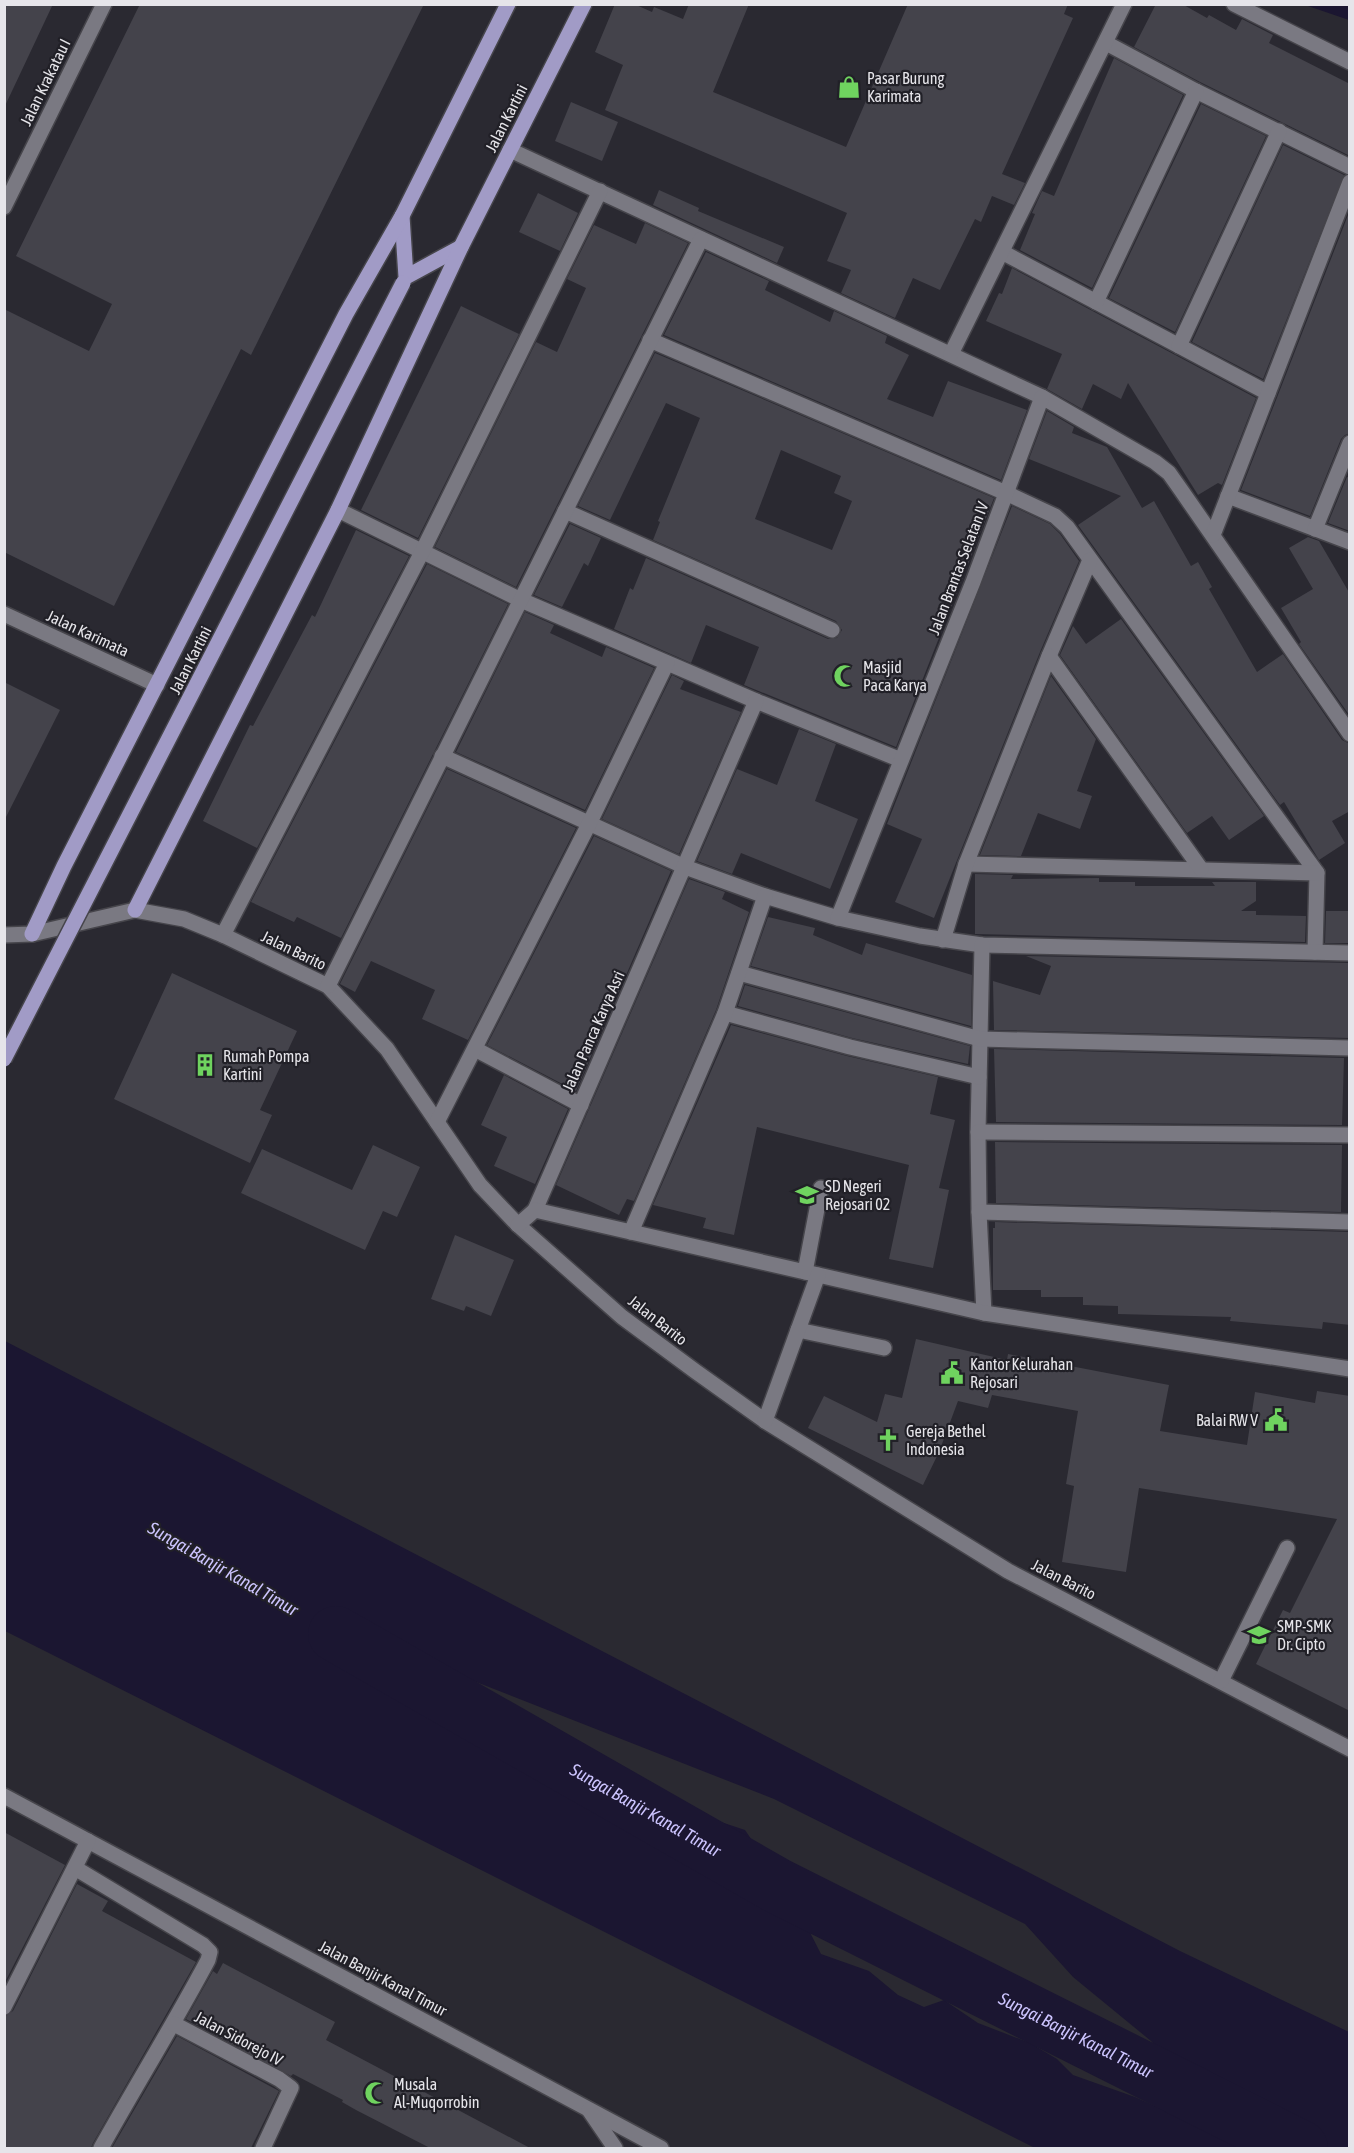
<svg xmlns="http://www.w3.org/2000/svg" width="1354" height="2153" font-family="'Asap Condensed',sans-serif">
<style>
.water{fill:#1b1631;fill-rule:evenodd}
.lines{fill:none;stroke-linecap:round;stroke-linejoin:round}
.river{stroke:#1b1631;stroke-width:56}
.building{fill:#44434b;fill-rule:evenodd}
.minor-casing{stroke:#46454b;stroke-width:18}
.major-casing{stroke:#46454b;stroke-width:18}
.minor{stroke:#7a7982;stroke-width:15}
.major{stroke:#a19bc6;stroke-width:15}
.major-bridge-casing{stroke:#46454b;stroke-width:18;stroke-linecap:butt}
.major-bridge{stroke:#a19bc6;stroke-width:15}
.labels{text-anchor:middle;stroke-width:4.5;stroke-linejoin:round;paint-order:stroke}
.poi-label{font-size:16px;fill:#e6e5ea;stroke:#212027;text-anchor:start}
.street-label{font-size:16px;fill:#e6e5ea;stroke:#212027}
.water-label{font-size:18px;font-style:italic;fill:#ccc4fe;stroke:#212027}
</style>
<rect width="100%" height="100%" fill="#2a2931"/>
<!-- water -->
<g class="water">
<path d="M 1305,5 L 1349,5 L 1349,20 Z"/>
<path d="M 5,1341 L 1180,1951 L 1349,2032 L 1349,2148 L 1035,2148 L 5,1631 ZM 392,1649 L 774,1799 L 1025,1924 L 1073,1977 L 1151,2041 L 1199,2093 L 1237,2121 L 1276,2138 L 1259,2147 L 1213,2125 L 1190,2122 L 1135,2097 L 1073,2075 L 1057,2059 L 1030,2043 L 978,2023 L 944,2000 L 924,2007 L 898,1995 L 869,1971 L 821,1954 L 796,1905 L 745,1830 L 694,1813 L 597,1795 L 571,1782 L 532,1734 L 486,1708 L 410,1688 Z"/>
</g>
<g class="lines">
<!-- river -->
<path class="river" id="s1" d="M 336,1634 L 778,1886 L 1300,2148"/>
</g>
<!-- building -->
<g class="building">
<path d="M 4,4 L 53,4 L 4,108 Z"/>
<path d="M 140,4 L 424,4 L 251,355 L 241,349 L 114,606 L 4,552 L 4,309 L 89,351 L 112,304 L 16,256 Z"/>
<path d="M 615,4 L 634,4 L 652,12 L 654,7 L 683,19 L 689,4 L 749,4 L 713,92 L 846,147 L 908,4 L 1068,4 L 1064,14 L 1073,18 L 1002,174 L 1025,183 L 1014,205 L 992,196 L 981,222 L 975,219 L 940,290 L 913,278 L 895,318 L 841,293 L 851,270 L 827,261 L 847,213 L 605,110 L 623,65 L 595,52 Z"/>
<path d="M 1156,4 L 1182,4 L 1207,18 L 1209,15 L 1236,30 L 1242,19 L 1273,35 L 1269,43 L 1350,84 L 1350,156 L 1200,82 L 1134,47 Z"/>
<path d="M 1114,58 L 1183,95 L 1092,288 L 1020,250 L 1035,214 L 1032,213 L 1042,191 L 1054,196 Z"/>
<path d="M 571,102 L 618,122 L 602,161 L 555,141 Z"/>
<path d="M 1201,104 L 1266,136 L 1175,332 L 1109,298 Z"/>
<path d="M 1283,145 L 1344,175 L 1263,379 L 1192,342 Z"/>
<path d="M 659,190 L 699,208 L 698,211 L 784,247 L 777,263 L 653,205 Z"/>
<path d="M 538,193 L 578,213 L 560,251 L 519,232 Z"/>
<path d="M 1350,210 L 1350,433 L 1345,435 L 1341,439 L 1310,516 L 1241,490 Z"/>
<path d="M 645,223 L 688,243 L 516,587 L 435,547 L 536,342 L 557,352 L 586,288 L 567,279 L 594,225 L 636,244 Z"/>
<path d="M 706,252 L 769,281 L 765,290 L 830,322 L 834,311 L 887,336 L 885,343 L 909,355 L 887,399 L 933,417 L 948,381 L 1027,410 L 1001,480 L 664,335 Z"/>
<path d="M 1012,268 L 1256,398 L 1222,485 L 1218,483 L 1198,495 L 1128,383 L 1121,399 L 1093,384 L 1082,409 L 1047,389 L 1062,354 L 986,321 L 999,293 L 1002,294 Z"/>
<path d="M 461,306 L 519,334 L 418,538 L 361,510 Z"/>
<path d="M 655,353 L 994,498 L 896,747 L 744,685 L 759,647 L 706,625 L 691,663 L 614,629 L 630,588 L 633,590 L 646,558 L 828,639 L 837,638 L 842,630 L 836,621 L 653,540 L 660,522 L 658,521 L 700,418 L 666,403 L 610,520 L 578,506 ZM 781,450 L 841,476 L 834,493 L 852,501 L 832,550 L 755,519 Z"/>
<path d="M 1047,411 L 1074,427 L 1072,433 L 1107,447 L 1142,508 L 1154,501 L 1191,566 L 1198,562 L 1212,587 L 1209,589 L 1257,672 L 1283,654 L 1342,740 L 1350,744 L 1350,811 L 1332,821 L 1345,843 L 1319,860 L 1284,802 L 1280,805 L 1078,525 L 1121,496 L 1029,459 Z"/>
<path d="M 1347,477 L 1350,478 L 1350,531 L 1328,523 Z"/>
<path d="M 1012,506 L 1050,524 L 1060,534 L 1079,561 L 1040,652 L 934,918 L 895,902 L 922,839 L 887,824 Z"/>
<path d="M 570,524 L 601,538 L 588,566 L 584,563 L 562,607 L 534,595 Z"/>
<path d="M 356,530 L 409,556 L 257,848 L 203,821 L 250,725 L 253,726 L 312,615 L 315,617 Z"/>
<path d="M 1308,537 L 1319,541 L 1350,594 L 1350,716 L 1299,644 L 1301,642 L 1281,608 L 1313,589 L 1289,548 Z"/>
<path d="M 427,564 L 508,604 L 341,938 L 297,917 L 294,922 L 251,902 Z"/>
<path d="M 525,612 L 554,625 L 550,633 L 602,657 L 606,647 L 654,668 L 585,810 L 456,752 Z"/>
<path d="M 1121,619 L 1264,816 L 1229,840 L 1212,816 L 1187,833 L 1060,655 L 1073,626 L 1086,644 Z"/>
<path d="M 672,675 L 684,681 L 680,689 L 741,712 L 679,854 L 602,819 Z"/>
<path d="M 1051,676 L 1096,739 L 1077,791 L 1092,796 L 1080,829 L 1038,813 L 1021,856 L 980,855 Z"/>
<path d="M 4,682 L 60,710 L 4,821 Z"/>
<path d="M 799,729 L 836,744 L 815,801 L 858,819 L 830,889 L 741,853 L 732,874 L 697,861 L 737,769 L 777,785 Z"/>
<path d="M 447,769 L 576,828 L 468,1040 L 422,1019 L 435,990 L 371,961 L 355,992 L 340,984 Z"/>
<path d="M 594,836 L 671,871 L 576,1091 L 487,1045 Z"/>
<path d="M 975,874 L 1013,875 L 1011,879 L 1099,878 L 1099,882 L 1135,882 L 1135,886 L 1215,886 L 1212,882 L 1256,882 L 1256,901 L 1241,911 L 1256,911 L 1256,915 L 1306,916 L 1305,942 L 975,934 Z"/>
<path d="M 689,879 L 725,892 L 722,899 L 749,912 L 716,1010 L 634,1201 L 627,1199 L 619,1215 L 556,1185 Z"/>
<path d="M 1326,911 L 1350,911 L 1350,943 L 1325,943 Z"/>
<path d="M 768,917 L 815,928 L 813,935 L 862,955 L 866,943 L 972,975 L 971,1026 L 751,966 Z"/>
<path d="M 1026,956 L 1350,963 L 1350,1038 L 994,1030 L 993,981 L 1040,995 L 1051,966 Z"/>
<path d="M 172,973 L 297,1031 L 260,1110 L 272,1115 L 250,1163 L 114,1099 Z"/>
<path d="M 745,985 L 970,1046 L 968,1064 L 852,1038 L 738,1006 Z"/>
<path d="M 731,1025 L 847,1056 L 938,1077 L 930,1114 L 955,1120 L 939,1188 L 949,1190 L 933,1268 L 889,1259 L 909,1165 L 757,1127 L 734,1235 L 703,1228 L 706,1218 L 653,1205 Z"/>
<path d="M 994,1049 L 1344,1058 L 1342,1125 L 996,1122 Z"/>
<path d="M 504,1075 L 568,1109 L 535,1184 L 494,1166 L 507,1137 L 481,1125 Z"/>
<path d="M 995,1142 L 1342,1145 L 1341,1212 L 996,1203 Z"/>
<path d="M 373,1145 L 420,1167 L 397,1217 L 383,1211 L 365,1250 L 241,1193 L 262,1149 L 352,1190 Z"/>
<path d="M 995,1222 L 1350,1232 L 1350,1325 L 1323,1322 L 1322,1329 L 1230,1321 L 1231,1317 L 1118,1314 L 1118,1306 L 1083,1305 L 1083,1297 L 1041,1297 L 1041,1290 L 993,1290 L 993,1228 L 995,1228 Z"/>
<path d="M 455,1235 L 514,1260 L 491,1316 L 466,1306 L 464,1311 L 431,1299 Z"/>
<path d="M 916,1339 L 1007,1360 L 1008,1354 L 1169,1385 L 1160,1431 L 1247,1445 L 1255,1392 L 1315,1403 L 1317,1391 L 1350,1396 L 1350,1711 L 1256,1664 L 1283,1610 L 1290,1613 L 1337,1519 L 1139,1488 L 1126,1572 L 1062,1562 L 1074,1486 L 1066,1484 L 1078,1411 L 992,1395 L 988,1408 L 958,1401 L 939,1452 L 923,1485 L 808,1428 L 824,1396 L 877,1422 L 885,1394 L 902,1398 Z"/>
<path d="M 4,1832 L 65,1865 L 4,1984 Z"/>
<path d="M 77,1884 L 108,1901 L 102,1911 L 196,1962 L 93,2143 L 91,2148 L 4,2148 L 4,2017 L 13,2011 Z"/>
<path d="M 223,1963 L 335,2022 L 326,2040 L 530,2148 L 430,2148 L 356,2110 L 342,2102 L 343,2100 L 293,2074 L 291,2076 L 186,2019 L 213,1971 L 217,1974 Z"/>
<path d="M 177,2036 L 279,2091 L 251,2148 L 112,2148 Z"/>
</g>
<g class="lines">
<!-- minor casing -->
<g class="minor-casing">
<g id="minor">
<path d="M 1234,4 L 1350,62"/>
<path d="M 1106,43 L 1196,91 L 1350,167"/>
<path d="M 510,150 L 1042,397 L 1155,462 L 1169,473 L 1181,490 L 1350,734"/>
<path d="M 4,207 L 104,4"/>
<path d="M 1002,252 L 1268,393"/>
<path d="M 1096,302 L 1196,91"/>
<path d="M 650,340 L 1006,493 L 1055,516 L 1067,527 L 1317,873 L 1315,952"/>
<path d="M 1179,346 L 1279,131"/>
<path d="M 951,354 L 1124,4"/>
<path d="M 1228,496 L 1350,542"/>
<path d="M 338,510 L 521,600 L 756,701 L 901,760"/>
<path d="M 565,511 L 832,630"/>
<path d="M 1315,529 L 1350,443"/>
<path d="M 1213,535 L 1350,182"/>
<path d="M 4,614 L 157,685"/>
<path d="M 1049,656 L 1090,560"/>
<path d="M 442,756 L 685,867 L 765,896 L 838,918 L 920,936 L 982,945 L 1350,953"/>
<path d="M 966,864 L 1317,873"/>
<path d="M 838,918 L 973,582 L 1042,397"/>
<path d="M 4,935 L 32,934 L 135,910 L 184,919 L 223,935 L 328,986 L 387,1049 L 480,1185 L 518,1225 L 622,1317 L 695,1371 L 765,1421 L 1008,1571 L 1350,1749"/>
<path d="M 223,935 L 422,552 L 600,191"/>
<path d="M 943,940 L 966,864 L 1049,656 L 1201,869"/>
<path d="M 982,945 L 978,1132 L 979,1212 L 984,1313"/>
<path d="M 739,973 L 980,1039 L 1350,1048"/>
<path d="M 328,986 L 701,239"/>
<path d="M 725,1013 L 850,1047 L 979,1077"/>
<path d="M 475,1049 L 581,1105"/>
<path d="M 437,1122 L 590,822 L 667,663"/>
<path d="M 978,1132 L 1350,1135"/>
<path d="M 535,1210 L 756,701"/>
<path d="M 979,1212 L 1350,1222"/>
<path d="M 518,1225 L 535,1210 L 984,1313 L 1350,1369"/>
<path d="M 631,1232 L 725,1013 L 765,896"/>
<path d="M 805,1272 L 821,1188"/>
<path d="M 798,1330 L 884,1348"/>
<path d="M 765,1421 L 818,1275"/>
<path d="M 1221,1681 L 1287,1548"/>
<path d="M 4,1796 L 661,2148"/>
<path d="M 75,1868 L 203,1945 L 210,1952 L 208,1960 C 174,2024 136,2085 101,2148"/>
<path d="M 4,2007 L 88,1841"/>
<path d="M 174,2024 L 279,2079 L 291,2088 L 263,2148"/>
<path d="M 589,2110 L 615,2148"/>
</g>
</g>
<!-- major casing -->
<g class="major-casing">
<g id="major">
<path d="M 402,216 L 406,277 L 461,247"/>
<path d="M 135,910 L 338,510 L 461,247 L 584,4"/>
<path d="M 32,934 L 64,866 L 346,314 L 402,216 L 508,4"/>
</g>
</g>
<!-- minor -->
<use href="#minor" class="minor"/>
<!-- major -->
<use href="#major" class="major"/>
<!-- major-bridge casing -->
<g class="major-bridge-casing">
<path id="major-bridge" d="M 4,1059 L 403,283"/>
</g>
<!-- major-bridge -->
<use href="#major-bridge" class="major-bridge"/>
</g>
<!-- icons -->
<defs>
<g id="shop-bare" transform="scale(1.8)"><path d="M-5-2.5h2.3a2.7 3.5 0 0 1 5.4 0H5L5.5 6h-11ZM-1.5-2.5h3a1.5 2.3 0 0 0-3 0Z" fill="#6fd35f" stroke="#212027" stroke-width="2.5" paint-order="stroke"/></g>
<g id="mosque-bare" transform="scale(1.8)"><path d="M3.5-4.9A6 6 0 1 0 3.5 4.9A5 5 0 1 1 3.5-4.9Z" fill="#6fd35f" stroke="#212027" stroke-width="2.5" paint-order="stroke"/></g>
<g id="building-bare" transform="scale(1.8)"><path d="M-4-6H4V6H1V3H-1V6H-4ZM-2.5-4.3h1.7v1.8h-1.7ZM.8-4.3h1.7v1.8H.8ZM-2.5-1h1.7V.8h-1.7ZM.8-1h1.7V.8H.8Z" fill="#6fd35f" stroke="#212027" stroke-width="2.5" paint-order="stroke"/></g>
<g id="school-bare" transform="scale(1.8)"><path d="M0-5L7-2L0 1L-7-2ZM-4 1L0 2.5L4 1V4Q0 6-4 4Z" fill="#6fd35f" stroke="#212027" stroke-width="2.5" paint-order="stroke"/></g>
<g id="civic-bare" transform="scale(1.8)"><path d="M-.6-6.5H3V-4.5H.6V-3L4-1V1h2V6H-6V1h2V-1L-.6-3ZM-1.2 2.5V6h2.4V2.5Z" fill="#6fd35f" stroke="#212027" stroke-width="2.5" paint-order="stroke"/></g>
<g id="church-bare" transform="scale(1.8)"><path d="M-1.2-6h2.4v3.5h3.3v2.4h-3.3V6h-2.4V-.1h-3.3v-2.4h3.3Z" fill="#6fd35f" stroke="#212027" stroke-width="2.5" paint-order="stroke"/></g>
</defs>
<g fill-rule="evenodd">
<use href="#shop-bare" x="849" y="87"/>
<use href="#mosque-bare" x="845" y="676"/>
<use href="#building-bare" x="205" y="1065"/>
<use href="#school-bare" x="807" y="1195"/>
<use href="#civic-bare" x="952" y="1373"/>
<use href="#civic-bare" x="1276" y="1420"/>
<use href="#church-bare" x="888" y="1440"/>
<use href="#school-bare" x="1259" y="1635"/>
<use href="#mosque-bare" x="376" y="2093"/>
</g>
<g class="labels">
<!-- poi labels -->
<g class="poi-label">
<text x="867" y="84">Pasar Burung<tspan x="867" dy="18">Karimata</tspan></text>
<text x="863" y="673">Masjid<tspan x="863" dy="18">Paca Karya</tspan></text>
<text x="223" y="1062">Rumah Pompa<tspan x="223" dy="18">Kartini</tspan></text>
<text x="825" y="1192">SD Negeri<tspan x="825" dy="18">Rejosari 02</tspan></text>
<text x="970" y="1370">Kantor Kelurahan<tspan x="970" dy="18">Rejosari</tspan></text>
<text x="1258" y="1426" text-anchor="end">Balai RW V</text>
<text x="906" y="1437">Gereja Bethel<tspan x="906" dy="18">Indonesia</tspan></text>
<text x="1277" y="1632">SMP-SMK<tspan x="1277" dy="18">Dr. Cipto</tspan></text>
<text x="394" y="2090">Musala<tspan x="394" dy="18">Al-Muqorrobin</tspan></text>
</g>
<!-- street labels -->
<g class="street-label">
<text transform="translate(45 82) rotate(-64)" y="6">Jalan Krakatau I</text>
<text transform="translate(506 118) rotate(-63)" y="6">Jalan Kartini</text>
<text transform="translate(958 568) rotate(-69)" y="6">Jalan Brantas Selatan IV</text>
<text transform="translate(88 633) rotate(25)" y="6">Jalan Karimata</text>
<text transform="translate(190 660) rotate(-63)" y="6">Jalan Kartini</text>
<text transform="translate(294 950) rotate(26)" y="6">Jalan Barito</text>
<text transform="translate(593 1031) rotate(-66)" y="6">Jalan Panca Karya Asri</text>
<text transform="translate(658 1320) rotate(38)" y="6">Jalan Barito</text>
<text transform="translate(1064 1579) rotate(27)" y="6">Jalan Barito</text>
<text transform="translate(383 1978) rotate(28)" y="6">Jalan Banjir Kanal Timur</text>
<text transform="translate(239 2038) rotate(28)" y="6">Jalan Sidorejo IV</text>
</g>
<!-- water labels -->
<g class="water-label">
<text transform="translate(223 1569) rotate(30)" y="6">Sungai Banjir Kanal Timur</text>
<text dy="6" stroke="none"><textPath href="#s1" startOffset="356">Sungai Banjir Kanal Timur</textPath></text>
<text dy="6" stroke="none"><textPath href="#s1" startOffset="842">Sungai Banjir Kanal Timur</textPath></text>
</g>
</g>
<!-- border -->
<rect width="1354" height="2153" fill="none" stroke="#e6e5ea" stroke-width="12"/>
</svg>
